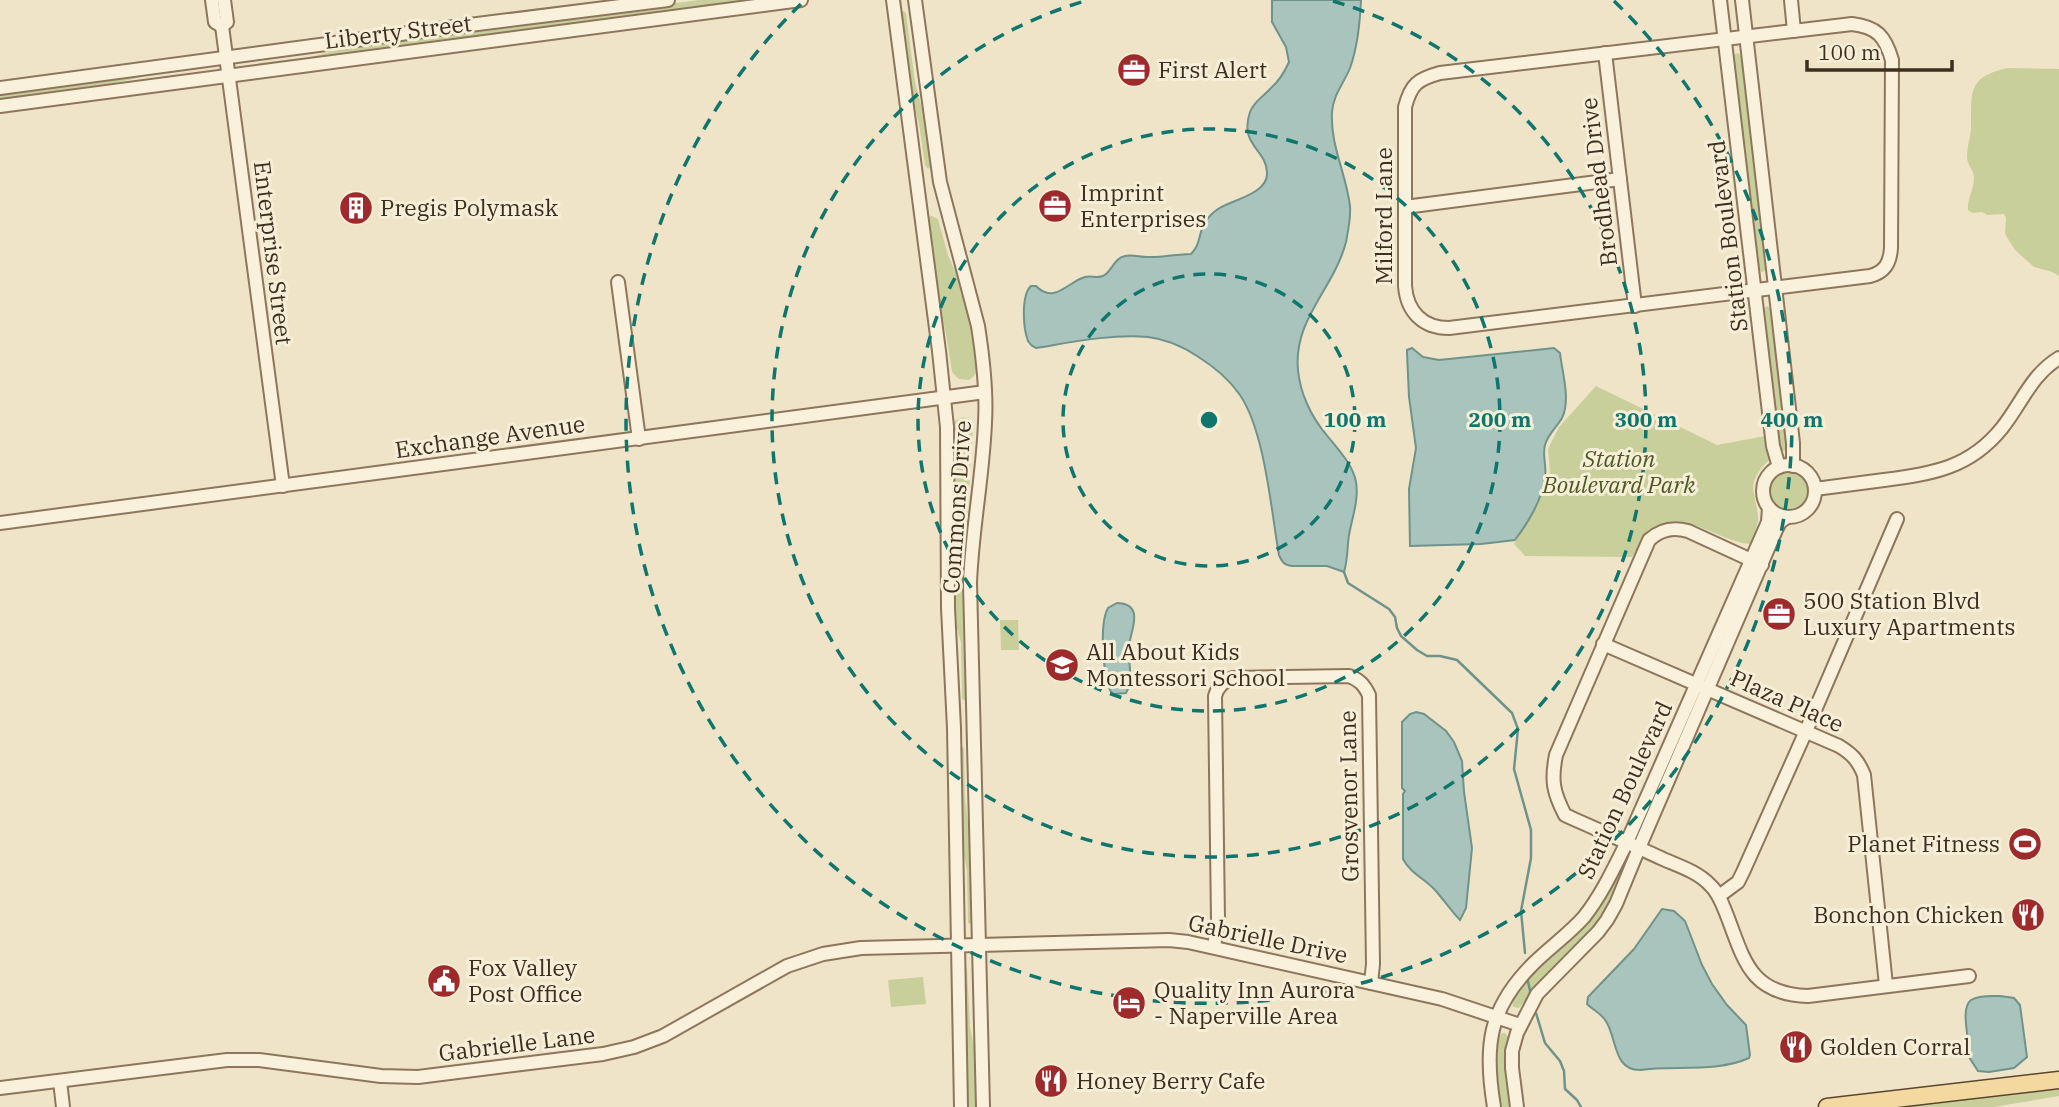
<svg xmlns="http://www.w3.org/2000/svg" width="2059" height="1107" font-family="'IBM Plex Serif',serif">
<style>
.green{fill:#c9cf9b}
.water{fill:#a9c4bc;stroke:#6f938a;stroke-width:2}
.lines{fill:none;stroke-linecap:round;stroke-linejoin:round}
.stream{stroke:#6f938a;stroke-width:2.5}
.minor-casing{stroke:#8d765c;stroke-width:16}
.major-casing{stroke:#5b4430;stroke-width:19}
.minor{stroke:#faf1dc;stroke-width:12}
.major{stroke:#f3d9a0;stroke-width:16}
.ring{fill:none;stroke:#0f766e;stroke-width:3.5;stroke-dasharray:12 9}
.labels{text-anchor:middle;stroke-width:6;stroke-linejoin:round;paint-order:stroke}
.street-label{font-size:23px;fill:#3d2e20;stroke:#f7eed8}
.poi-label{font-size:23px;fill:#3d2e20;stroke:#f7eed8;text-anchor:start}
.park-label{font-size:23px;font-style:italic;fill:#4d5a26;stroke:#f7eed8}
.centre{fill:#0f766e;stroke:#f7eed8;stroke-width:3.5}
.ring-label{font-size:21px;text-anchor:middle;font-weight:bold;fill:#0f766e;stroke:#f7eed8;stroke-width:6;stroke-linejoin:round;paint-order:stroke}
</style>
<rect width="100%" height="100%" fill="#f0e4c8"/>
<!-- green -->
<g class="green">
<path d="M 699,0 L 755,0 L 258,66 L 259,63 L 310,57 L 364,44 Z"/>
<path d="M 903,11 L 906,13 L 915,82 L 925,120 L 932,165 L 928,169 L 925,165 L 919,124 L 908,82 L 900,12 Z"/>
<path d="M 1738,53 L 1742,57 L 1767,265 L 1766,270 L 1762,272 L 1757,270 L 1732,61 L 1733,55 Z"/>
<path d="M 200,66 L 200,68 L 150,75 L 98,87 L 0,100 L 0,92 Z"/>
<path d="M 2008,68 L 2059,69 L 2059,276 L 2052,272 L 2034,267 L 2015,250 L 2005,234 L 2006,218 L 2004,214 L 1987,215 L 1982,212 L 1972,213 L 1968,210 C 1967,199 1974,189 1974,178 C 1974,170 1967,165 1967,157 C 1967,148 1970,138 1971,129 C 1972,93 1966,77 2008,68 Z"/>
<path d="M 932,216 L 938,219 L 948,255 L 964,292 L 972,328 L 978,361 L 978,369 L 974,376 L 969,380 L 959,379 L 952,372 L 946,334 L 938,302 L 927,221 L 928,217 Z"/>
<path d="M 1767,306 L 1772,310 L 1788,448 L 1784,451 L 1779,450 L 1763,309 Z"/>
<path d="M 1596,386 L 1717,445 L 1765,436 L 1769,460 C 1745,484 1755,488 1758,517 C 1759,525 1753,536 1750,544 C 1718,542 1682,506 1652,530 C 1644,537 1638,549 1632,557 L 1525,556 L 1514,544 L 1539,501 L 1550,472 L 1548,449 L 1559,427 Z"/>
<path d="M 964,417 L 972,422 L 973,427 L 965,551 L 967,701 L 966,701 L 962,699 L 961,643 L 954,616 L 953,425 L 955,421 Z"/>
<circle cx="1788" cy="490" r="20"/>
<path d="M 1000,620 L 1018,620 L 1019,650 L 1001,650 Z"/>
<path d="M 960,746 L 963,747 L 964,749 L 965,798 L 971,846 L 973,922 L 971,924 L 968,923 L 967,871 L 961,840 Z"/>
<path d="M 1625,858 L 1629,859 C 1622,876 1616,894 1608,910 C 1594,936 1568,953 1547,974 C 1537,985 1529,997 1519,1008 L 1513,1007 L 1512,1001 L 1522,985 L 1557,950 Z"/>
<path d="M 967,968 L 970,1026 L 976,1057 L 977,1107 L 969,1107 L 966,1080 L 964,969 Z"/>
<path d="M 923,977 L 926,1004 L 891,1007 L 888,980 Z"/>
<path d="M 1502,1033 L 1505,1033 L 1509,1038 C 1504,1062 1507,1083 1510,1107 L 1499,1107 C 1497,1087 1488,1048 1502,1033 Z"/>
<path d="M 2059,1088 L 2059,1096 L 1994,1107 L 1894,1107 Z"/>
</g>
<!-- water -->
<g class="water">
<path d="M 1272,0 L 1361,0 C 1360,23 1358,46 1350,68 C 1344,83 1333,95 1332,112 C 1330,145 1346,173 1350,206 C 1351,218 1348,231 1346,242 C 1334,289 1293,319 1298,370 C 1300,393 1311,416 1325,433 C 1336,447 1353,464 1356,482 C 1359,500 1352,518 1349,535 C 1347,548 1348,559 1344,572 L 1327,566 L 1292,566 C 1284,565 1282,562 1279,555 C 1271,510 1265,432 1240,395 C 1229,379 1213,366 1197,356 C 1182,346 1165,339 1148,337 C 1110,334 1073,342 1036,348 C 1032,346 1031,346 1028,341 C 1023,328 1021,295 1031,286 L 1036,286 C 1054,305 1069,281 1085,277 C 1092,275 1099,280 1106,274 C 1113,268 1115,258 1125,256 C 1132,254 1140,257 1147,257 C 1161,258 1176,254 1191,254 C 1205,240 1194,226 1218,209 C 1231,200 1269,194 1267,172 C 1266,149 1239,145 1250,112 C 1254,101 1263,97 1271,88 C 1279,81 1285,71 1289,62 L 1286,47 L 1272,22 Z"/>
<path d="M 1412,348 L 1423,357 L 1439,360 L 1554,348 L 1560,353 C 1562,372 1571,400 1562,418 C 1557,427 1548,434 1545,445 C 1542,456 1547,466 1545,477 C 1543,498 1528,523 1515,540 L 1481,544 L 1410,546 L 1409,489 L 1416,448 L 1409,397 L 1407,353 L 1407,350 Z"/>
<path d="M 1117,603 C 1125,603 1132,605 1134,614 C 1136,625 1129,637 1129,648 C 1128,664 1134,679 1126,693 L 1114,694 L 1111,692 C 1103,676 1099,624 1108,608 Z"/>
<path d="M 1416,712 L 1424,714 L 1446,731 L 1454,742 L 1462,761 L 1464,792 L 1472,848 L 1466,908 L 1460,920 C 1451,911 1444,900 1435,890 C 1425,879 1410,873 1403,859 L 1403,794 L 1405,791 L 1402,788 L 1402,722 L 1410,714 Z"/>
<path d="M 1662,909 L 1674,911 L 1685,921 L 1702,965 L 1712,984 L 1727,1005 L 1746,1025 L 1750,1055 L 1749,1058 C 1716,1073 1675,1065 1640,1070 C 1614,1070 1617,1041 1607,1023 C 1602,1013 1594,1011 1587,1004 L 1588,997 L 1634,949 Z"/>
<path d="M 2000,996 L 2014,998 L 2020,1005 L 2027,1057 L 2014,1068 L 1989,1072 L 1978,1071 L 1969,1057 C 1971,1044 1959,1009 1971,1000 C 1978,995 1992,996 2000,996 Z"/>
</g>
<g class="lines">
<!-- stream -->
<g class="stream">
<path d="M 1344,572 L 1348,583 L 1389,609 L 1395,617 L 1397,628 L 1401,636 L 1417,650 L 1427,656 L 1440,656 L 1457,660 L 1512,713 L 1518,729 L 1514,769 L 1531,830 L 1531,858 L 1521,911 L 1525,953"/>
<path d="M 1527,977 L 1531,995"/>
<path d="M 1536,1013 L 1545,1043 L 1560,1061 L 1564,1071 L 1565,1089 L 1577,1100 L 1581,1107"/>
</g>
<!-- minor casing -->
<g class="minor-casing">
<g id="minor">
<path d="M 212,0 L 215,22 L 222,26"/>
<path d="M 224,0 L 227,22 L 222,26 L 283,486"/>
<path d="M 893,0 L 939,351 L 947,427 L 948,608 L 954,728 L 961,1107"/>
<path d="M 915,0 L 940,182 L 978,326 C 983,358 987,390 985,422 C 983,476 972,529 970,583 L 983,1107"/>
<path d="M 1720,0 L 1773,446 L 1779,467"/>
<path d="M 1742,0 L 1793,443 L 1793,466"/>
<path d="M 1791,0 L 1794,31"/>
<path d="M 1852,24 C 1877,27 1885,36 1892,60 L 1891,248 C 1890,263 1885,272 1870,276 L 1449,328 C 1423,328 1407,312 1405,286 L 1405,107 C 1411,84 1418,79 1440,73 Z"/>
<path d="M 1605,53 L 1635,306"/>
<path d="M 0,88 L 438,29 L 668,0"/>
<path d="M 0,106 L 801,0"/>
<path d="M 1405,207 L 1620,179"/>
<path d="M 618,282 L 639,439"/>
<circle cx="1789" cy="491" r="26"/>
<path d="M 1815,489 C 1838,486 1861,483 1884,480 C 1932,474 1970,468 2002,428 C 2022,403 2031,375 2059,358"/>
<path d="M 0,523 L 985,392"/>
<path d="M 1762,565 L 1688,531 C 1673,527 1661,529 1649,540 L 1556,755 C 1551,780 1553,792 1565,815 C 1598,830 1631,844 1663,859 C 1679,866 1698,872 1710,885 C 1718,892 1722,903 1726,913 C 1744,959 1749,994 1808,996 L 1969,976"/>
<path d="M 1603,644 L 1839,746 C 1852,754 1858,760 1864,775 L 1886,985"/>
<path d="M 1719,896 L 1738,882 L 1743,872 L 1806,731 L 1897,519"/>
<path d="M 1214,947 L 1218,920 L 1215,696 C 1218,686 1223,682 1233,678 L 1349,676 C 1360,680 1364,685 1369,695 L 1373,964 L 1371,983"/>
<path d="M 60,1081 L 63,1107"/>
<path d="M 0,1088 L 227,1060 L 259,1060 L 381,1076 L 418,1077 L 603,1054 L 634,1047 L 663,1036 L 787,966 L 823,954 L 861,948 L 1169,940 L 1188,942 L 1442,999 L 1520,1025"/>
<path d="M 1494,1107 C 1484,1047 1488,1009 1533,964 C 1549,948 1569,934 1584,917 C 1602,894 1614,868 1627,842 L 1768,522 L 1769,508"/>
<path d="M 1517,1107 L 1512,1068 L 1512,1051 L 1517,1033 L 1537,994 L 1598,932 L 1607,920 L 1616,904 L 1639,848 L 1776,530 L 1780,522 L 1787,517"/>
</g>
</g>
<!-- major casing -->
<g class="major-casing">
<path id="major" d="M 1827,1107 L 2059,1080"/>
</g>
<!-- minor -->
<use href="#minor" class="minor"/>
<!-- major -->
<use href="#major" class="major"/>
</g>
<!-- distance rings -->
<g class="ring">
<circle cx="1209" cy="420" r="146"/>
<circle cx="1209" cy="420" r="291"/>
<path d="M1333 1A437 437 0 1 1 1085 1"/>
<path d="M1614 1A583 583 0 1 1 804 1"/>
</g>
<!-- icons -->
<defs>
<g id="office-disc" transform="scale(1.75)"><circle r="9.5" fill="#9e2a2b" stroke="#f7eed8"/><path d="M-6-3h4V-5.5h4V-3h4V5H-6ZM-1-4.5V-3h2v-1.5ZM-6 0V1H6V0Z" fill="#fff"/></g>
<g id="building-disc" transform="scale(1.75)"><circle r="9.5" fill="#9e2a2b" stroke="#f7eed8"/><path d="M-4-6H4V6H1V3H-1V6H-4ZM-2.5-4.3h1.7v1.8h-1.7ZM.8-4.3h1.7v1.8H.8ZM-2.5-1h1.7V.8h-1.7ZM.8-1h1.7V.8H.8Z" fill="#fff"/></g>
<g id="school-disc" transform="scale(1.75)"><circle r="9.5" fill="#9e2a2b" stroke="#f7eed8"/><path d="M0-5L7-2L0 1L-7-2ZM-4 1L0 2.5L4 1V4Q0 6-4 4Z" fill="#fff"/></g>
<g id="stadium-disc" transform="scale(1.75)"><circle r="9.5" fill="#9e2a2b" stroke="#f7eed8"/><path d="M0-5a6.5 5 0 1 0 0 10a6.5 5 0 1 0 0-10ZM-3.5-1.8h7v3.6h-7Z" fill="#fff"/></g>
<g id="restaurant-disc" transform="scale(1.75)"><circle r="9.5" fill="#9e2a2b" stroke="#f7eed8"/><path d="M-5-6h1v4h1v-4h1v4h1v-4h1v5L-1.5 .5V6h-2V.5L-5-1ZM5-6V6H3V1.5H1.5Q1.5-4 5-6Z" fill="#fff"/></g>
<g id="civic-disc" transform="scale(1.75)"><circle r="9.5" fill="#9e2a2b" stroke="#f7eed8"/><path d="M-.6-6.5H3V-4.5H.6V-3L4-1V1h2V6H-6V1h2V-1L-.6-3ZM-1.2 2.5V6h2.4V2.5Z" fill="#fff"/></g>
<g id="hotel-disc" transform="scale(1.75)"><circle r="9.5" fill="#9e2a2b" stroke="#f7eed8"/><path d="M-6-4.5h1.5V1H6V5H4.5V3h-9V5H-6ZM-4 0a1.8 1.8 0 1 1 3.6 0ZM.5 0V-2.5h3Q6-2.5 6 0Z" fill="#fff"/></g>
</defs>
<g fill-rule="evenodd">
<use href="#office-disc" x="1134" y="70"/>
<use href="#office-disc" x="1055" y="206"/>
<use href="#building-disc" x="356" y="208"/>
<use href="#office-disc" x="1779" y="614"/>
<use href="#school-disc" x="1062" y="665"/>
<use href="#stadium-disc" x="2025" y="844"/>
<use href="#restaurant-disc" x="2028" y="915"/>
<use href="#civic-disc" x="444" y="981"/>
<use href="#hotel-disc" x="1129" y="1003"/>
<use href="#restaurant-disc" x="1796" y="1047"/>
<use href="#restaurant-disc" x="1051" y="1081"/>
</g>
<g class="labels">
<!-- street labels -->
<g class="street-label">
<text transform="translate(398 32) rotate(-7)" y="8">Liberty Street</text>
<text transform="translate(1599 182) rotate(-97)" y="8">Brodhead Drive</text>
<text transform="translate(1384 216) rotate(-90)" y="8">Milford Lane</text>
<text transform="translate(1728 236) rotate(-97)" y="8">Station Boulevard</text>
<text transform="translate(273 253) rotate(83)" y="8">Enterprise Street</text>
<text transform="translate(490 437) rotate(-8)" y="8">Exchange Avenue</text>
<text transform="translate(957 507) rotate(-86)" y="8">Commons Drive</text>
<text transform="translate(1787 701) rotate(24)" y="8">Plaza Place</text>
<text transform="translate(1625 790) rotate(-65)" y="8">Station Boulevard</text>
<text transform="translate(1349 796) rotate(-91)" y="8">Grosvenor Lane</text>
<text transform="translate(1268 939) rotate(12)" y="8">Gabrielle Drive</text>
<text transform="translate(517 1044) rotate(-7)" y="8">Gabrielle Lane</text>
</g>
<!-- poi labels -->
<g class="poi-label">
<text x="1158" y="78">First Alert</text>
<text x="1080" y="201">Imprint<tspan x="1080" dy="26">Enterprises</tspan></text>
<text x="380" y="216">Pregis Polymask</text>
<text x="1803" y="609">500 Station Blvd<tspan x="1803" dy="26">Luxury Apartments</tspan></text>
<text x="1086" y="660">All About Kids<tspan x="1086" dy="26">Montessori School</tspan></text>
<text x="2000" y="852" text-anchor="end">Planet Fitness</text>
<text x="2004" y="923" text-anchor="end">Bonchon Chicken</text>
<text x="468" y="976">Fox Valley<tspan x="468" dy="26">Post Office</tspan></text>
<text x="1154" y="998">Quality Inn Aurora<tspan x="1154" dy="26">- Naperville Area</tspan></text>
<text x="1820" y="1055">Golden Corral</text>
<text x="1076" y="1089">Honey Berry Cafe</text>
</g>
<!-- park labels -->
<g class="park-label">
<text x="1619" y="467">Station<tspan x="1619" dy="26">Boulevard Park</tspan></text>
</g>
</g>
<circle cx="1209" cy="420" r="10" class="centre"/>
<g class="ring-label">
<text x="1355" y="427">100 m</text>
<text x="1500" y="427">200 m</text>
<text x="1646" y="427">300 m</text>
<text x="1792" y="427">400 m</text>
</g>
<!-- scale -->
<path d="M1807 60v10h145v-10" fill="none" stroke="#3d2e20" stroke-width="3.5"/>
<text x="1818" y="60" font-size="21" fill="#3d2e20" stroke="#f7eed8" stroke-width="5" paint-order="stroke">100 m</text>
</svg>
